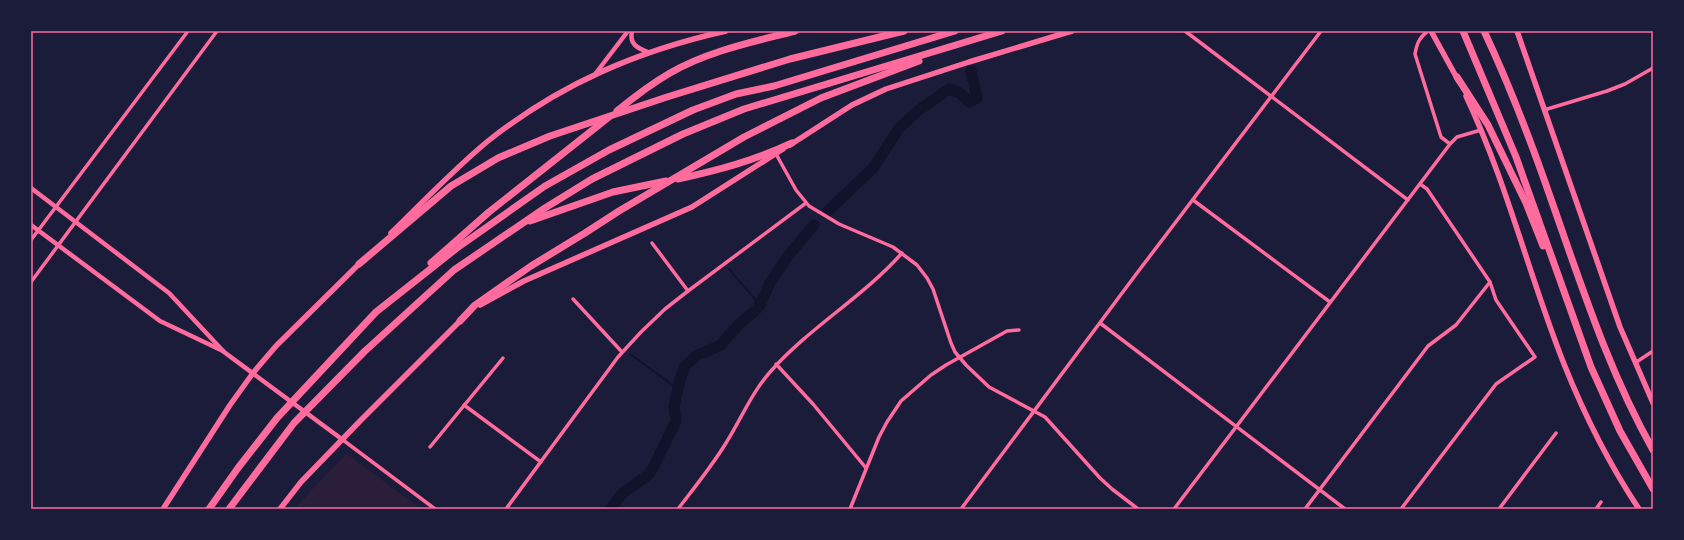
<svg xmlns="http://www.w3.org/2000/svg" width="1684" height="540" font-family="'Alegreya Sans',sans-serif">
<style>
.green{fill:#2a1e3b}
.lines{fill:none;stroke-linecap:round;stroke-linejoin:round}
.stream{stroke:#12122b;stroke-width:2}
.river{stroke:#12122b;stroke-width:11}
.minor{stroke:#ff6b9d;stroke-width:3.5}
.tertiary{stroke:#ff6b9d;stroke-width:4.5}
.secondary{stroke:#ff6b9d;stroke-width:5.5}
.motorway{stroke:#ff6b9d;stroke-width:7}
.neatline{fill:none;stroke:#ff6b9d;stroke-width:1.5}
</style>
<rect width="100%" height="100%" fill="#1b1b3a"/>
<!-- green -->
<path class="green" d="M 346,454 L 347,454 L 421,509 L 294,509 Z"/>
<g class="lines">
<!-- stream -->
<g class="stream">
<path d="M 729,269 L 760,305"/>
<path d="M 630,354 L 678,389"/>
</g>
<!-- river -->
<g class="river">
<path d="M 827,212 L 873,168 L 899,128 L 919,110 L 949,89 L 960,93 L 969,102 L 977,98 L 971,71"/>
<path d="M 610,509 L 623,493 L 649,474 L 654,466 L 676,421 L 674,407 L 680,379 L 685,366 L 696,356 L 721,345 L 738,325 L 754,312 L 760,305 L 770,283 L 788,256 L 814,225"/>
</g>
<!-- minor -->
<g class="minor">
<path d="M 1185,31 L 1408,200"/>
<path d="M 1428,31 C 1419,38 1417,43 1415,54 L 1441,137 L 1450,144"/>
<path d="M 1544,110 L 1607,91 L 1625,84 L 1653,68"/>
<path d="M 776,154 L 796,190 L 809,206 L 839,224 L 893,247 L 917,265 L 927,278 L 933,289 L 951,343 L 955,352 L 966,365 L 989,387 L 1045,417 L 1100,478 L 1112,489 L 1138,509"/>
<path d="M 1193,200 L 1330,302"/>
<path d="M 31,240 L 188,31"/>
<path d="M 652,243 L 688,291"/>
<path d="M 31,282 L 217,31"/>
<path d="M 573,299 L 622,352"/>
<path d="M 1100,323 L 1345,509"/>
<path d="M 1635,363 L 1653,351"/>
<path d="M 776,364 L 813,404 L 866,468"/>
<path d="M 464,405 L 541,462"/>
<path d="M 343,440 L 435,509"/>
<path d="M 430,447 L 503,358"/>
<path d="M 506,509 L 618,357 L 641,332 L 665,309 L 688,291 L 806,203"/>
<path d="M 678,509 C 694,488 712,466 726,443 C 741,419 752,392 771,371 C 810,327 863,297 902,253"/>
<path d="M 850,509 L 879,437 L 887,422 L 901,401 L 931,375 L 946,365 L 1007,331 L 1019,330"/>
<path d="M 961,509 L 1134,277 L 1321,31"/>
<path d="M 1174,509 L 1450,144 L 1457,137 L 1481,130"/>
<path d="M 1305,509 L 1428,346 L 1456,325 L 1490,282"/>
<path d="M 1401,509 L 1496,384 L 1535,357 L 1496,300 L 1490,282 L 1427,189 L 1420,184"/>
<path d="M 1499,509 L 1556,433"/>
<path d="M 1596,509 L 1601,502"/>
</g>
<!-- tertiary -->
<g class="tertiary">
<path d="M 632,31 C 629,44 637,48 648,52"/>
<path d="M 596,73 L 628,31"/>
<path d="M 31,188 L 169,293 L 224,352 L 343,440"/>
<path d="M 31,225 L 160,321 L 223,351"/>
</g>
<!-- secondary -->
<g class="secondary">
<path d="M 1431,31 L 1458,80"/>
<path d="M 1517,31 L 1620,327 L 1653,403"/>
<path d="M 1466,96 C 1507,183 1529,276 1564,364 C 1584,414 1609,464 1639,509"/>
<path d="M 790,145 L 852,105 L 886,89 L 969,62 L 1072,31"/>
<path d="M 391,233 C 423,202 454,169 488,141 C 560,84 637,51 726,31"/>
<path d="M 480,305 L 524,281 L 692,207 L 783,149"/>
<path d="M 163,509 L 230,405 L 253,373 L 276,346 L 361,262"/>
<path d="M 280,509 L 301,482 L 361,420 L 462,319"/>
</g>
<!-- motorway -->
<g class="motorway">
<path d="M 1463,31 L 1516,157 L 1591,367 L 1620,431 L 1653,489"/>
<path d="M 1484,31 C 1510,86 1532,144 1552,202 C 1582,287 1609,372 1653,450"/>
<path d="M 1457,77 L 1488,125 L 1526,203 L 1543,246"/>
<path d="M 617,111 C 634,97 651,84 670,73 C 708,51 753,42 795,31"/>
<path d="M 678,179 C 719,170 753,161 792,143"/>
<path d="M 530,221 L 613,192 L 666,181"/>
<path d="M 431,263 L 489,212 L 609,117"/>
<path d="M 359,264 L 451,186 L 498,158 L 550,136 L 667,97 L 790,59 L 904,31"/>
<path d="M 460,321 L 475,305 L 531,266 L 585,233 L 619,211 L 744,137 L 821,98 L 919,61"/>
<path d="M 209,509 L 238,468 L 277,418 L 376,312 L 457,248 L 545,186 L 609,150 L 693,110 L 736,94 L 774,86 L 955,31"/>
<path d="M 229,509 L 294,423 L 365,351 L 454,270 L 545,208 L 592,179 L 683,134 L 744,109 L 1002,31"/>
</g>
</g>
<!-- border -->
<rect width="1684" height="540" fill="none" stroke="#1b1b3a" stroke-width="64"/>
<rect x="32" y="32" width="1620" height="476" class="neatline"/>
</svg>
